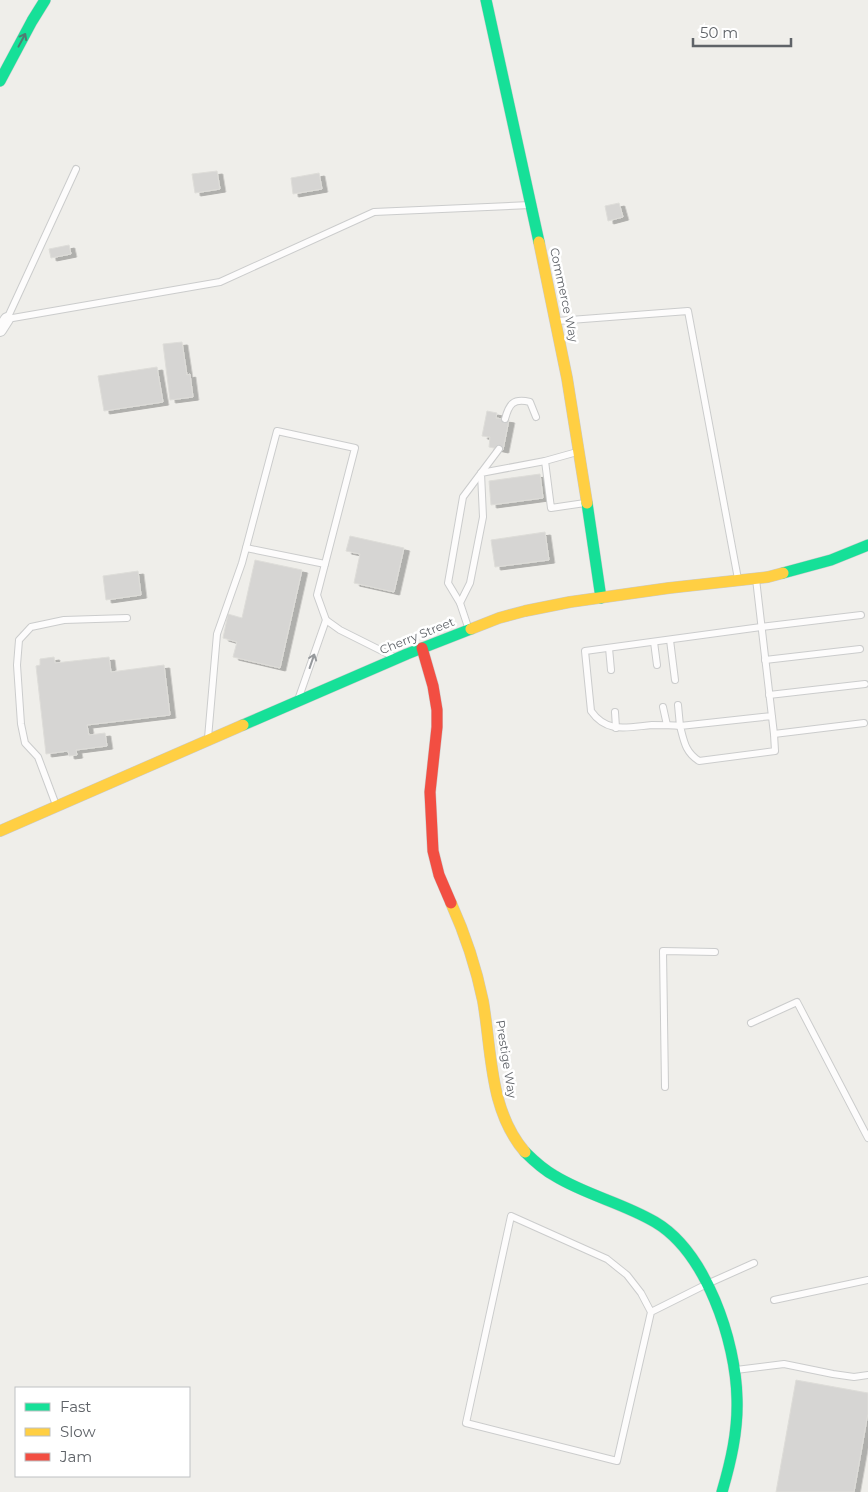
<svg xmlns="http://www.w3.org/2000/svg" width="868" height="1492" font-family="Montserrat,sans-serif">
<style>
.building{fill:#d6d5d3;stroke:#deddd9;filter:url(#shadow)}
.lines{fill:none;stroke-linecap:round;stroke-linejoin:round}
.lane-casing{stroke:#cbcccc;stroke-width:8}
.street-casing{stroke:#cbcccc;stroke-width:14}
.fast-casing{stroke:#cacacb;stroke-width:12}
.slow-casing{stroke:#cacacb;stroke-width:12}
.jam-casing{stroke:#cacacb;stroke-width:12}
.lane{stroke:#fdfcfc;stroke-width:6}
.street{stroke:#fdfcfc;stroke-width:12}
.fast{stroke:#16e098;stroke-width:11}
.slow{stroke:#ffcf43;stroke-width:11}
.jam{stroke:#f24e42;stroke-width:11}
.oneway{stroke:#507c72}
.oneway2{stroke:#96999c}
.labels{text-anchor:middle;stroke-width:5;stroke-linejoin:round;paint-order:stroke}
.street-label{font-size:12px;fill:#5f6368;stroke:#fff}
</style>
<defs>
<filter id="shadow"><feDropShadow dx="5.5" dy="3" stdDeviation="0" flood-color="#0004"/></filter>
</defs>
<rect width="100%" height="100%" fill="#efeeea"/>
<!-- building -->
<g class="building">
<path d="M 217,171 L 220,189 L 195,193 L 192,174 Z"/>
<path d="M 319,173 L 322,189 L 293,194 L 291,178 Z"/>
<path d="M 619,203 L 623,217 L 608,221 L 605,206 Z"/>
<path d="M 69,245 L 71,254 L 51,258 L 49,249 Z"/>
<path d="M 182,342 L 187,375 L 190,374 L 193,397 L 170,400 L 163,344 Z"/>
<path d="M 157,367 L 163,402 L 104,411 L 98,376 Z"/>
<path d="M 487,411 L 497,413 L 496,418 L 509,420 L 503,450 L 489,447 L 490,437 L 482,436 Z"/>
<path d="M 540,474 L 543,498 L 491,505 L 489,481 Z"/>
<path d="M 545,532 L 549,560 L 495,567 L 491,540 Z"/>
<path d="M 350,536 L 404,548 L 394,592 L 354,583 L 360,554 L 346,551 Z"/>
<path d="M 255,560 L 302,570 L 280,668 L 233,657 L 237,642 L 223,638 L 228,614 L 242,618 Z"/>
<path d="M 138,571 L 141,595 L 106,600 L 103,576 Z"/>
<path d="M 54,657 L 55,663 L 109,657 L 111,672 L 164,665 L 170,715 L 87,725 L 89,735 L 105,733 L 107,746 L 76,750 L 77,755 L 69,756 L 68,751 L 46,754 L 36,666 L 40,665 L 40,659 Z"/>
<path d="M 796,1380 L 868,1393 L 868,1413 L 854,1492 L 776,1492 Z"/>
</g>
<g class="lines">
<!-- lane casing -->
<g class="lane-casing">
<g id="lane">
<path d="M 7,319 L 220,282 L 374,212 L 530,205"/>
<path d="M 7,319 L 76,169"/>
<path d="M 557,321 L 688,311 L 738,579"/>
<path d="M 505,419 C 509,404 513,398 530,402 L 536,417"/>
<path d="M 577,452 L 545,461 L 551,508 L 585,503"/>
<path d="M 246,548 L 325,564"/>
<path d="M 756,579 L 774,734 L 775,751 L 699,761 C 685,752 684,741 680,726 L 772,716"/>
<path d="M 460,603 L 448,583 L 463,497 L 499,449"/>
<path d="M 468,627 L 460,603 L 470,583 L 483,517 L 481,473 L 545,461"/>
<path d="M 670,640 L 675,680"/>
<path d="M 654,642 L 657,665"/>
<path d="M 609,648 L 611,670"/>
<path d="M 765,660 L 860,649"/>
<path d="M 769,695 L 865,684"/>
<path d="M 299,697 L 326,620"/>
<path d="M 678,705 L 680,726 C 671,725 662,725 652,725 C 628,727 607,734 591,711 L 585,651 L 761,627 L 861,615"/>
<path d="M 663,707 L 667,725"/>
<path d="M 615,712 L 616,728"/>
<path d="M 774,734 L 864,723"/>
<path d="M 208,738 L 217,634 L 242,563 L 277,431 L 355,448 L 317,595 L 326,620 L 340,630 L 392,656"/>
<path d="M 56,805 L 38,757 L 25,743 L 21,724 L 17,665 L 19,640 L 31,627 L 64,620 L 127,618"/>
<path d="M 751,1023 L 797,1002 L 868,1138"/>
<path d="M 665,1087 L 663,951 L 715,952"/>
<path d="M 774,1300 L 868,1280"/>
<path d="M 651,1312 L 617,1461 L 466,1423 L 511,1216 L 607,1259 L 627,1275 L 641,1293 L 651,1312 L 707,1284 L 754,1263"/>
<path d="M 736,1370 L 784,1364 L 833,1374 L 854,1377 L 868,1375"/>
</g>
</g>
<!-- street casing -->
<g class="street-casing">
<path id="street" d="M 0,330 L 7,319"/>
</g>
<!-- fast casing -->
<g class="fast-casing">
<g id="fast">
<path d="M 486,0 L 539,242"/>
<path d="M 0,81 L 32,21 L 45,0"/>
<path d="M 587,503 L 601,598"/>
<path d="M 783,573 L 831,560 L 868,545"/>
<path d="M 243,725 L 407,654 L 471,629"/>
<path d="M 525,1152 C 534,1161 544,1170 555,1176 C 586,1195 623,1203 655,1222 C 706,1252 736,1341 737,1399 C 738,1431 731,1461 722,1492"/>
</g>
</g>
<!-- slow casing -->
<g class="slow-casing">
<g id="slow">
<path d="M 539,242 L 567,378 L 587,503"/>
<path d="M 471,629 L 499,618 L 525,611 L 570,602 L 669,588 L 768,577 L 783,573"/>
<path d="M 0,831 L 243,725"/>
<path d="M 451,903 C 465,934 476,967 483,1001 C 492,1053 489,1110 525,1152"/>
</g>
</g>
<!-- jam casing -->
<g class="jam-casing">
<path id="jam" d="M 422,648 L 433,686 L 437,710 L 437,727 L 430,792 L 433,851 L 439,875 L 451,903"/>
</g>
<!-- lane -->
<use href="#lane" class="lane"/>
<!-- street -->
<use href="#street" class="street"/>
<!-- fast -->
<use href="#fast" class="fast"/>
<!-- slow -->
<use href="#slow" class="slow"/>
<!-- jam -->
<use href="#jam" class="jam"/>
</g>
<!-- one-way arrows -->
<defs><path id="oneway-shaft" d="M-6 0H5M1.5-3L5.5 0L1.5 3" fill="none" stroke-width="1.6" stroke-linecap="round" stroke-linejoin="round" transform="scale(1.25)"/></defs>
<use class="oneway" href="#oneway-shaft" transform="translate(22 40) rotate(-62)"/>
<use class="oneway2" href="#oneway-shaft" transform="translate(312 661) rotate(-71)"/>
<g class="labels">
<!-- street labels -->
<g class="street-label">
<text transform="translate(564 295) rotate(78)" y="4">Commerce Way</text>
<text transform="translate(417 636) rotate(-22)" y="4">Cherry Street</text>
<text transform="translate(506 1059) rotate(81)" y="4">Prestige Way</text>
</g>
</g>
<!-- legend -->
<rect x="15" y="1387" width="175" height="90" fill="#ffffff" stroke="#bfc1c3"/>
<rect x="25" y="1403" width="25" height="8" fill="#16e098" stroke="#bfc1c3"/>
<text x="60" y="1412" font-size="15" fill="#5f6368">Fast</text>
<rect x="25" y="1428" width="25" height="8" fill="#ffcf43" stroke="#bfc1c3"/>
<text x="60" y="1437" font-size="15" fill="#5f6368">Slow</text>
<rect x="25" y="1453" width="25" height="8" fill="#f24e42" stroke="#bfc1c3"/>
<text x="60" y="1462" font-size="15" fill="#5f6368">Jam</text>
<!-- scale -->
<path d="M693 38v8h98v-8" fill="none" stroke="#5f6368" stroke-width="2.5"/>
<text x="700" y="38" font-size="15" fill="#5f6368" stroke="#ffffff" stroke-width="4" paint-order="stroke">50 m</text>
</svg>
